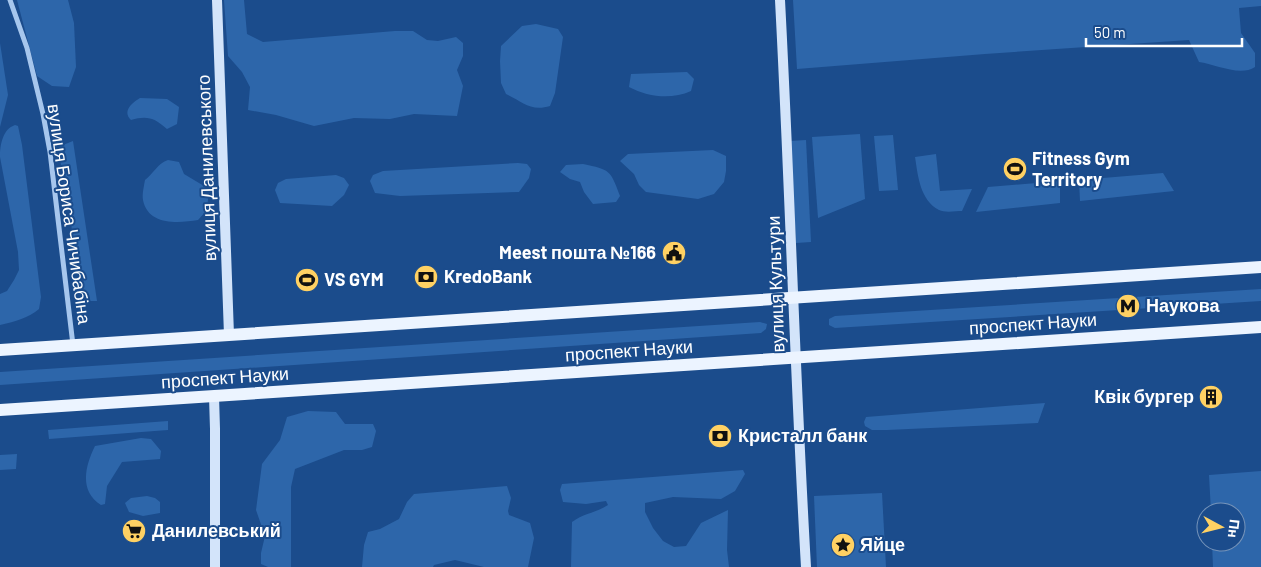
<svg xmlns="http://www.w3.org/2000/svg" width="1261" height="567" font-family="Barlow,sans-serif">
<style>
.green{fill:#2d66aa}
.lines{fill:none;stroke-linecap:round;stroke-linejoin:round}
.street{stroke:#a6c6ed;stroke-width:5}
.secondary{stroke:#d3e4fa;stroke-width:10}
.primary{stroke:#ecf4ff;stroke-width:12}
.labels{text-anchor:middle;stroke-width:4;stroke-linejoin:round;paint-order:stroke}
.poi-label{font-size:18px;font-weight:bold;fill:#fff;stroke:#1b4c8c;text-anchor:start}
.street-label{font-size:18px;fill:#fff;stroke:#1b4c8c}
</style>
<rect width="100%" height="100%" fill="#1b4c8c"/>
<!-- green -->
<g class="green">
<path d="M 17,0 L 68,0 L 74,23 L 76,67 L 69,87 L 52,86 L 37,76 Z"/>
<path d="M 224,0 L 244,0 L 247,34 L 263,42 L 395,31 L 413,31 L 427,40 L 438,41 L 456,37 L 463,43 L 463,56 L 457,70 L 463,86 L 457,116 L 414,114 L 390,119 L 354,118 L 314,126 L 276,115 L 248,110 L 250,87 L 242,72 L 228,56 Z"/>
<path d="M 793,0 L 1261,0 L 1261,6 L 1239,8 L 1241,33 L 1255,53 L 1255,67 C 1240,77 1215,64 1199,62 L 1189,40 L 985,54 L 797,69 Z"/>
<path d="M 536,24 L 558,29 L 563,37 L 555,93 L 550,106 C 530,112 522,101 506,94 L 501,83 L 500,61 L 501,46 L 522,26 Z"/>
<path d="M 0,43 L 8,95 L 0,127 Z"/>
<path d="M 687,72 L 694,79 L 691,91 C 671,100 648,97 629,87 L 631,74 Z"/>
<path d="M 140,98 L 167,99 L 179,107 L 177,124 L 167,129 C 155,118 147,115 131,120 C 122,111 132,103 140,98 Z"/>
<path d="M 15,125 L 18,126 L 22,145 L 41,297 L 39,309 C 28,318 14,322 0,325 L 0,294 L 7,291 L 14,280 L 19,270 L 18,252 L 0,157 C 0,144 3,129 15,125 Z"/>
<path d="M 860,134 L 865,199 L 818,218 L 812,137 Z"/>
<path d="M 893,135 L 898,190 L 879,191 L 874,136 Z"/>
<path d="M 806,140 L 811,242 L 796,243 L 790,141 Z"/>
<path d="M 73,141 L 97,301 L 84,301 L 58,147 Z"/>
<path d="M 713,150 L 726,156 L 726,171 L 724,182 L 714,194 L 698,199 L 646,192 L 639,185 L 634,174 L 620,161 L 628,154 Z"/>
<path d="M 936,154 L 940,191 L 972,189 L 962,211 C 956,211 945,213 939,210 C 920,200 918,176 915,157 Z"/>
<path d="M 168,160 L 179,162 L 184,174 L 209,189 L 207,210 L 198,220 C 179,223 148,226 143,200 C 142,194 144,186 145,180 C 153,174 158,163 168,160 Z"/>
<path d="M 518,163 L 527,164 L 531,169 L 529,178 L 519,192 L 400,196 L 375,193 L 370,181 L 373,175 L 383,171 Z"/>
<path d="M 583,164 C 610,170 610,169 620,196 L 616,202 L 593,204 L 584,192 L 580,182 L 570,179 L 560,172 L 566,165 Z"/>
<path d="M 1163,173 L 1174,191 L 1080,201 L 1079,180 Z"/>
<path d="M 336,175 L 344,178 L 349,185 L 344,195 L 332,206 L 280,203 L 275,190 L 278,183 L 286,179 Z"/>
<path d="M 1060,181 L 1060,203 L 976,212 L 988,187 Z"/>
<path d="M 1261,289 L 1261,301 L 835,328 L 829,325 L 829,319 L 835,316 Z"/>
<path d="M 760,322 L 767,324 L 766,329 L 761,333 L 0,385 L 0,372 Z"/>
<path d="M 1045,403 L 1038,423 L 887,430 L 872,430 L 865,426 L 864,422 L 866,417 Z"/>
<path d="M 308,411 L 336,412 L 345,424 L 373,424 L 376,431 L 372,447 L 362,450 L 344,450 L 295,469 L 291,487 L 291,567 L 268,567 L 261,564 L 261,553 L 265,536 L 256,510 L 262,464 L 280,440 L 287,417 Z"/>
<path d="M 168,421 L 168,430 L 49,439 L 48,430 Z"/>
<path d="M 141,438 L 151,439 L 161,451 L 160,459 L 122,462 L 107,486 L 105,504 L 101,505 C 79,491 85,466 95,446 Z"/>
<path d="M 17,454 L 16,469 L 0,470 L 0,455 Z"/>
<path d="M 743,470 L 745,474 L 735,491 L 721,499 L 673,497 L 645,503 L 645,512 L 653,528 L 663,541 L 674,547 L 686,546 L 701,523 L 728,510 L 727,550 L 729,567 L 571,567 L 572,522 C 584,513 596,513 608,505 L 606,501 L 586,504 L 563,502 L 560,490 L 562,484 Z"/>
<path d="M 1261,471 L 1261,567 L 1213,567 L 1212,542 L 1236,542 L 1236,512 L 1211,512 L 1209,475 Z"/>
<path d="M 507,486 L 511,498 L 508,511 L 509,515 L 530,523 L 534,538 L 528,567 L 484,567 L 455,560 L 434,565 L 433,567 L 362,567 L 364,545 L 368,532 L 380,529 L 399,519 L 407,502 L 414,494 Z"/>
<path d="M 882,493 L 886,567 L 817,567 L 814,496 Z"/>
<path d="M 147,496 L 155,498 L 160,502 L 160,513 L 143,516 L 129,512 L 125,503 L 131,498 Z"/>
</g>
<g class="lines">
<!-- street -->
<path class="street" d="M 10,0 L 27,48 L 43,114 L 50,152 L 73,345"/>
<!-- secondary -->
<g class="secondary">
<path d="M 217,0 L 229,335"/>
<path d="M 780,0 C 790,189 795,378 806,567"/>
<path d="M 214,396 L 215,429 L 215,567"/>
</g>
<!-- primary -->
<g class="primary">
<path d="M 0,350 L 1261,267"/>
<path d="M 0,410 L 1261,327"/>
</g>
</g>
<!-- icons -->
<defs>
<g id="stadium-disc" transform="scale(1.25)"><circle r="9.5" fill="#ffd163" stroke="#1b4c8c"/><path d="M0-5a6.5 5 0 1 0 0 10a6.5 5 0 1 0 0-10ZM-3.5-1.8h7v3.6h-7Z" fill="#111"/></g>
<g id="civic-disc" transform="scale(1.25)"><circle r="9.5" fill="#ffd163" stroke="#1b4c8c"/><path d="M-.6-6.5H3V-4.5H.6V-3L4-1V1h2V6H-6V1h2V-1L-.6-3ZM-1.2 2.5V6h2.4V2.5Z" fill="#111"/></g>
<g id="bank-disc" transform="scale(1.25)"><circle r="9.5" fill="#ffd163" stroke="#1b4c8c"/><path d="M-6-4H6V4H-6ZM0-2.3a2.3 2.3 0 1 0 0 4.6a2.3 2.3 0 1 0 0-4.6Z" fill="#111"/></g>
<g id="metro-disc" transform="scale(1.25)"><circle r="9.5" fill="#ffd163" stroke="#1b4c8c"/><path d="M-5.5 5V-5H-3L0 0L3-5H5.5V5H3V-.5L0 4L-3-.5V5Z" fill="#111"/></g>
<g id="building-disc" transform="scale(1.25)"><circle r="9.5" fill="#ffd163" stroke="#1b4c8c"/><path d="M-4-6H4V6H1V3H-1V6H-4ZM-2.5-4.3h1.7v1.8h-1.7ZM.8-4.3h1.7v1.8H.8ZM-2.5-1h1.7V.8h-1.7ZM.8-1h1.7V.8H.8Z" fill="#111"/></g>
<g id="supermarket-disc" transform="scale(1.25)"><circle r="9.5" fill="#ffd163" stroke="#1b4c8c"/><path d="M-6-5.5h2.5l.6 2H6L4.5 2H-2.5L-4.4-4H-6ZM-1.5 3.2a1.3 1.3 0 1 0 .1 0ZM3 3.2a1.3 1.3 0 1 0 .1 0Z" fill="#111"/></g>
<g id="sight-disc" transform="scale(1.25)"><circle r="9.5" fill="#ffd163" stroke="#1b4c8c"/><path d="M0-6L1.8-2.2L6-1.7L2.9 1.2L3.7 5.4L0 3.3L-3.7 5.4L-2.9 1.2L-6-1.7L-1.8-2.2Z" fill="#111"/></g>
</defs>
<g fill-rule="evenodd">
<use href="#stadium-disc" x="1015" y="169"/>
<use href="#civic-disc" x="674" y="253"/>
<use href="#bank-disc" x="426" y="277"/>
<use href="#stadium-disc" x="307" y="280"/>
<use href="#metro-disc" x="1128" y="306"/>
<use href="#building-disc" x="1211" y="397"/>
<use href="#bank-disc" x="720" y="436"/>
<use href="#supermarket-disc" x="134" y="531"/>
<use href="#sight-disc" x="843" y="545"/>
</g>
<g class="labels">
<!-- poi labels -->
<g class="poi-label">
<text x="1032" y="165">Fitness Gym<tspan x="1032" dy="21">Territory</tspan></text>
<text x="656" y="259" text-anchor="end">Meest пошта №166</text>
<text x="444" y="283">KredoBank</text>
<text x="324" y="286">VS GYM</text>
<text x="1146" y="312">Наукова</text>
<text x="1194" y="403" text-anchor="end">Квік бургер</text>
<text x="738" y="442">Кристалл банк</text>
<text x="152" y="537">Данилевський</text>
<text x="860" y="551">Яйце</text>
</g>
<!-- street labels -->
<g class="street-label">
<text transform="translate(207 168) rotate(-92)" y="6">вулиця Данилевського</text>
<text transform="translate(69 214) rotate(82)" y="6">вулиця Бориса Чичибабіна</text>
<text transform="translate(776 284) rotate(-92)" y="6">вулиця Культури</text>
<text transform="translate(1033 324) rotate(-4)" y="6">проспект Науки</text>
<text transform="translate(629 351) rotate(-4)" y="6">проспект Науки</text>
<text transform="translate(225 378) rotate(-4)" y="6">проспект Науки</text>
</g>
</g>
<!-- north arrow -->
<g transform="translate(1221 527) rotate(97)"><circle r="24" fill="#1b4c8c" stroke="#7694ba"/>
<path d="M0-4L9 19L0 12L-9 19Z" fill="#ffd163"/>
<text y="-8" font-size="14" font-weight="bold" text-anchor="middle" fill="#ffffff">Пн</text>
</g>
<!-- scale -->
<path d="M1086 38v8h156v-8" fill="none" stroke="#ffffff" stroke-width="2.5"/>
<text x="1094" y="38" font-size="15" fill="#ffffff" stroke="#1b4c8c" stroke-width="4" paint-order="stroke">50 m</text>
</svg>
